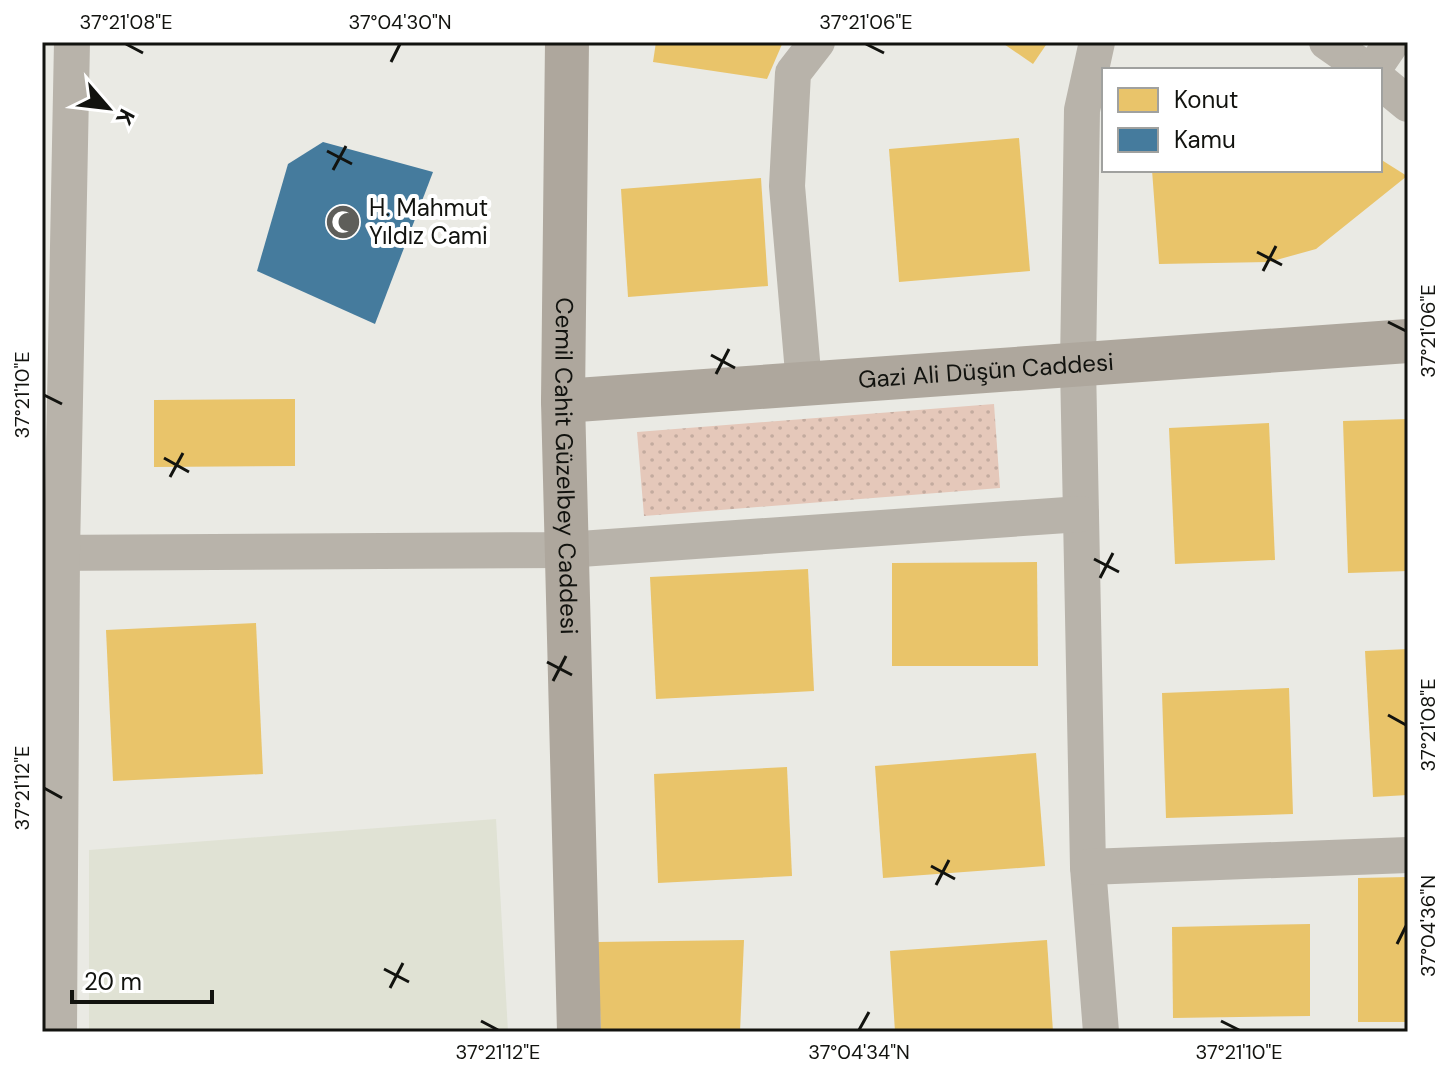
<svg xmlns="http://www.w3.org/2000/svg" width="1450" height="1074" font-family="'DM Sans',sans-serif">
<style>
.built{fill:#e0e2d4}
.grass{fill:url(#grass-dots)}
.homes{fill:#e9c46a}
.public{fill:#457b9d}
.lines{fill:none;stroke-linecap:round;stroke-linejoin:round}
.street{stroke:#b8b3aa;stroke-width:36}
.secondary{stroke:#aea79d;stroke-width:44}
.ticks{fill:none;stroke:#12130f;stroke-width:3}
.labels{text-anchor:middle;stroke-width:8;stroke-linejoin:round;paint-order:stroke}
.poi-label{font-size:24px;fill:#12130f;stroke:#fff;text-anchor:start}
.street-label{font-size:24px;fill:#12130f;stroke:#fff}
.neatline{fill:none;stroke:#12130f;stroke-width:3}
.ticks-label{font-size:20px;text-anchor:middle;fill:#12130f}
</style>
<defs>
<pattern id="grass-dots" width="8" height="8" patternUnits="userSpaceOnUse" patternTransform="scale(2)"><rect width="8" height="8" fill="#e5c8ba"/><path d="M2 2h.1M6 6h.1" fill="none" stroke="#c3ab9f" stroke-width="1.8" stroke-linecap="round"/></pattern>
</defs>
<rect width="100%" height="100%" fill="#eaeae4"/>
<!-- built -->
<path class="built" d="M 496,819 L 508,1032 L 89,1032 L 89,850 Z"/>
<!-- grass -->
<path class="grass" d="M 994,404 L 1000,488 L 644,516 L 637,432 Z"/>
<!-- homes -->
<g class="homes">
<path d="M 656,42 L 783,42 L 767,79 L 653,62 Z"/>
<path d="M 1001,42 L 1048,42 L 1033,64 Z"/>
<path d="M 1019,138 L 1030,271 L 899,282 L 889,149 Z"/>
<path d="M 1380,159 L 1407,176 L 1316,249 L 1269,262 L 1159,264 L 1152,170 L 1380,170 Z"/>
<path d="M 761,178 L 768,286 L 628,297 L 621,189 Z"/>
<path d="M 295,399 L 295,466 L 154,467 L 154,400 Z"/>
<path d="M 1408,419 L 1408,571 L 1348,573 L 1343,421 Z"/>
<path d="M 1269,423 L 1275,560 L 1175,564 L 1169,428 Z"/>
<path d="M 1037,562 L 1038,666 L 892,666 L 892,563 Z"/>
<path d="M 808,569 L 814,691 L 656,699 L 650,577 Z"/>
<path d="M 256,623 L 263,774 L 113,781 L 106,630 Z"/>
<path d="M 1408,649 L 1408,795 L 1373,797 L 1365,651 Z"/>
<path d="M 1289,688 L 1293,814 L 1166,818 L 1162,693 Z"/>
<path d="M 1036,753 L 1045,866 L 883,878 L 875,766 Z"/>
<path d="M 787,767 L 792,876 L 658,883 L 654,774 Z"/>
<path d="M 1408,877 L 1408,1022 L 1358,1022 L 1358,878 Z"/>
<path d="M 1310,924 L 1310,1016 L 1173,1018 L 1172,927 Z"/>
<path d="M 744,940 L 740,1032 L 601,1032 L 597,942 Z"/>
<path d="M 1047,940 L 1053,1032 L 895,1032 L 890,951 Z"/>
</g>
<!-- public -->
<path class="public" d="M 323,142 L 433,172 L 375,324 L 257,271 L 288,164 Z"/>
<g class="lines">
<!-- street -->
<g class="street">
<path d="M 1097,42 L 1082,110 L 1078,365 L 1088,867 L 1101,1032"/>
<path d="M 1327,42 L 1367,70"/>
<path d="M 1373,70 L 1392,42"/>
<path d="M 1380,81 L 1408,104"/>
<path d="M 804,384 L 787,186 L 793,73 L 817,42"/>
<path d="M 42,553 L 566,550 L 1081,514"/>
<path d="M 1088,867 L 1408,855"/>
<path d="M 59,1032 L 62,553 L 72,42"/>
</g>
<!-- secondary -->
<g class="secondary">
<path id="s1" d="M 567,42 L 563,401 L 579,1032"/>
<path id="s2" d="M 563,401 L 1408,341"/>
</g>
</g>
<!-- ticks -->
<path class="ticks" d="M 126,44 L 143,53M 866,44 L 884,53M 391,62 L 400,44M 327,151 L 352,164M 333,170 L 346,146M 1257,252 L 1282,265M 1263,271 L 1276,246M 1388,322 L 1406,331M 711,355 L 735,368M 716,374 L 729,349M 44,395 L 62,404M 164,458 L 189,472M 170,477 L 183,453M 1094,559 L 1119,572M 1100,578 L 1113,553M 547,662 L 572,675M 553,681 L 566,656M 1388,715 L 1406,725M 44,788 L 62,798M 931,866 L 955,879M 936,885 L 949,860M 1397,944 L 1406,926M 384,969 L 409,982M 390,988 L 403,963M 481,1021 L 498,1030M 1221,1021 L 1239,1030M 859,1030 L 869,1012"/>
<!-- icons -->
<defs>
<g id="mosque-disc" transform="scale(1.8)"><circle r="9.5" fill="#5e5e5a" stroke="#fff"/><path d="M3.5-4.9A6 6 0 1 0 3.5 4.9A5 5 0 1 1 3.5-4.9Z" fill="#fff"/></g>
</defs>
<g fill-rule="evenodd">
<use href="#mosque-disc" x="343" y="222"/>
</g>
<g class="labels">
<!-- poi labels -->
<g class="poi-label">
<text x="369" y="216">H. Mahmut<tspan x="369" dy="28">Yıldız Cami</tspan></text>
</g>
<!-- street labels -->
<g class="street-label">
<text dy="8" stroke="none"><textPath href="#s2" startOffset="424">Gazi Ali Düşün Caddesi</textPath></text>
<text dy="8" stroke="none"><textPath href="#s1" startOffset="424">Cemil Cahit Güzelbey Caddesi</textPath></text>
</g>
</g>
<!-- border -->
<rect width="1450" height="1074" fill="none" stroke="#ffffff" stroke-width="88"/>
<!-- legend -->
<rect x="1102" y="68" width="280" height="104" fill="#ffffff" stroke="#a0a19f" stroke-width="2"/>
<rect x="1118" y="88" width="40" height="24" fill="#e9c46a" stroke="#a0a19f" stroke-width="2"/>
<text x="1174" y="108" font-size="24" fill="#12130f">Konut</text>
<rect x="1118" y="128" width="40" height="24" fill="#457b9d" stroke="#a0a19f" stroke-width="2"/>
<text x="1174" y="148" font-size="24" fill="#12130f">Kamu</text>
<!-- north arrow -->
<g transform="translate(108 108) rotate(118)" stroke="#ffffff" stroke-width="6" paint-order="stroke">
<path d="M0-6L14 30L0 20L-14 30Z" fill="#12130f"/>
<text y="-12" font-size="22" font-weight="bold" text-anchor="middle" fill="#12130f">K</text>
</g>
<!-- scale -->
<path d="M72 990v12h140v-12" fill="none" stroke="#12130f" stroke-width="4"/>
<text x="84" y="990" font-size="24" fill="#12130f" stroke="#ffffff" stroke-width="6" paint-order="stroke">20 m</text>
<rect x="44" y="44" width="1362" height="986" class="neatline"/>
<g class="ticks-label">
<text x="126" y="29">37°21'08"E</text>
<text x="400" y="29">37°04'30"N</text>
<text x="866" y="29">37°21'06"E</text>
<text transform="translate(1428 331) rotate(-90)" y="7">37°21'06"E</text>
<text transform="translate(22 395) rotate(-90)" y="7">37°21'10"E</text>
<text transform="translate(1428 725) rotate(-90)" y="7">37°21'08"E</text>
<text transform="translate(22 788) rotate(-90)" y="7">37°21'12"E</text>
<text transform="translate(1428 926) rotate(-90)" y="7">37°04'36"N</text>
<text x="498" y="1059">37°21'12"E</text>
<text x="859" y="1059">37°04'34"N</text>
<text x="1239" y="1059">37°21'10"E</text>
</g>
</svg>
